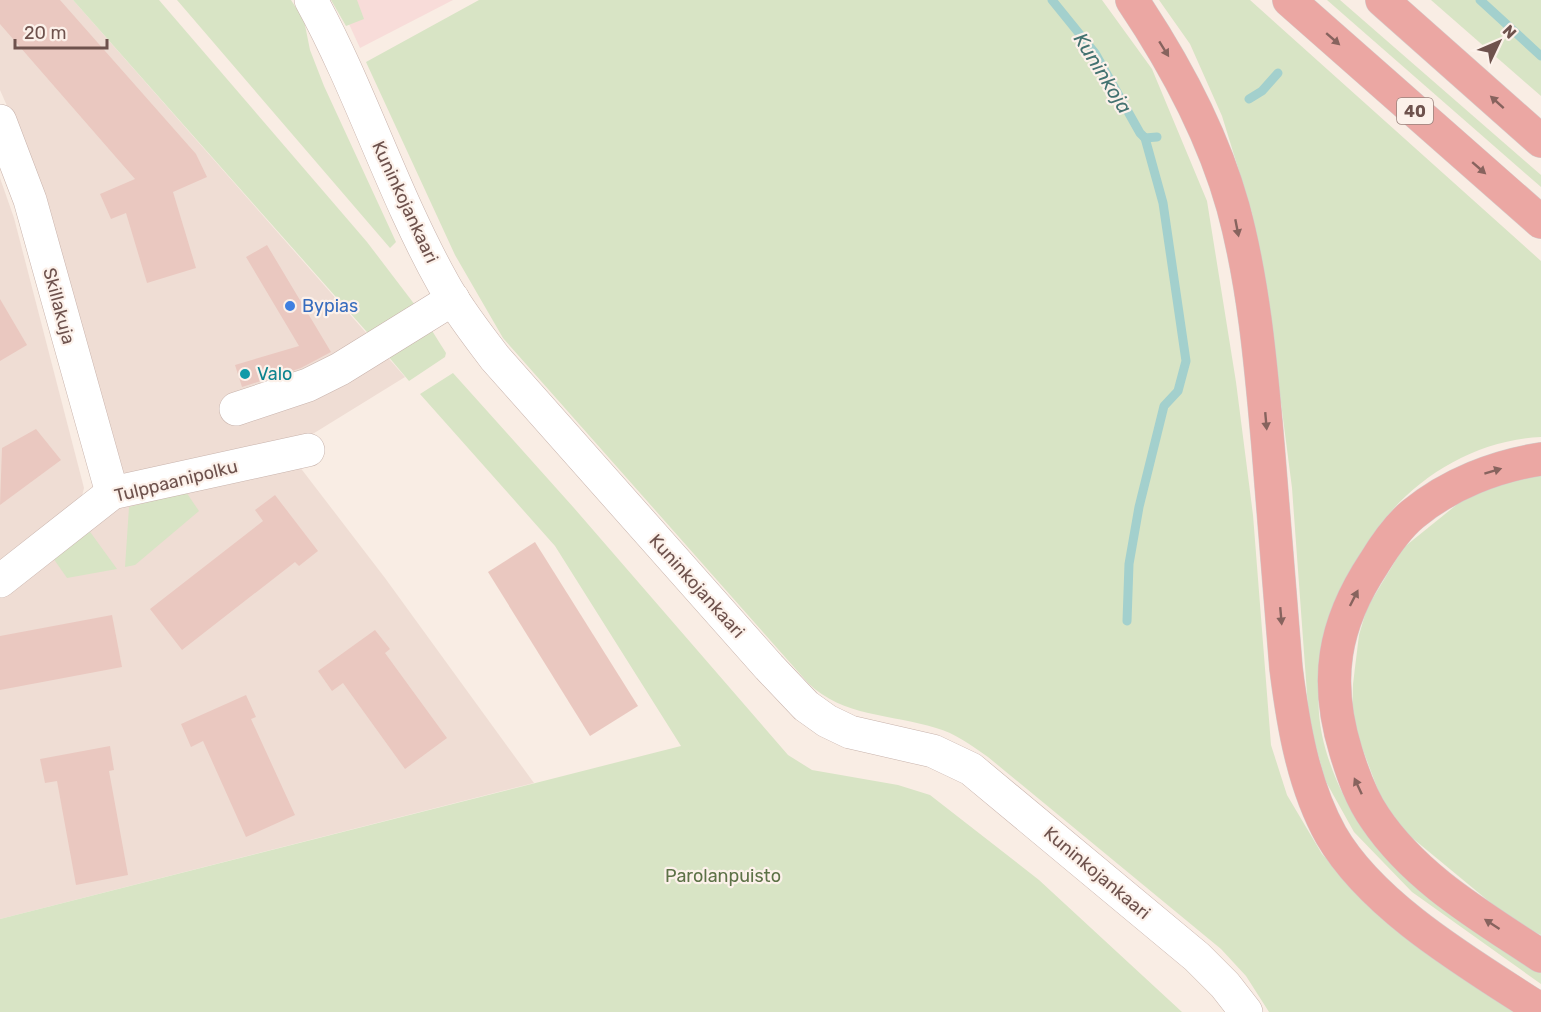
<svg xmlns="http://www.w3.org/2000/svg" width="1541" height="1012" font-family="Rubik,sans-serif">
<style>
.residential{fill:#efddd4}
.commercial{fill:#f8dcd9}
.green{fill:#d8e4c5}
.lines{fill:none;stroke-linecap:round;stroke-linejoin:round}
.stream{stroke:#a3d0cd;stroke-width:9}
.building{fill:#eac8c0}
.minor-casing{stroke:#c8b3ac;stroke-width:34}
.highway-casing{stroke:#d4cbca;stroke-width:34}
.minor{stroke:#fff;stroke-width:33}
.highway{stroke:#eba7a3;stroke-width:33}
.oneway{fill:#87635e}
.shop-dot{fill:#3f7fe0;stroke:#fcf1ea;stroke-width:2}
.culture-dot{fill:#0f9aa8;stroke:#fcf1ea;stroke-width:2}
.labels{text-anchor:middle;stroke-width:4.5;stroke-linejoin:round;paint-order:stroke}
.shield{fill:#fcf1ea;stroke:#99827c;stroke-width:1.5}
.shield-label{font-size:16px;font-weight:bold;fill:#6e524d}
.street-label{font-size:18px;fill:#6e524d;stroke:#fcf1ea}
.shop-label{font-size:18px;fill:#366cbe;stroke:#fcf1ea;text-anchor:start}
.culture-label{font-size:18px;fill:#0d838f;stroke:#fcf1ea;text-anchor:start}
.park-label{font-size:18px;fill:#5d7247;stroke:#fcf1ea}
.water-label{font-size:20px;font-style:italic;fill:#437270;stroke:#fcf1ea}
</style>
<rect width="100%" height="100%" fill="#f9ede4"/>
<!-- residential -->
<g class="residential">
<path d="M 0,0 L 73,0 L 405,377 L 311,435 L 144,476 L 122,473 L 11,115 L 0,90 Z"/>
<path d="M 0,178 L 14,218 L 84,488 L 82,496 L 0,562 Z"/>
<path d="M 296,462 L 385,578 L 534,783 L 0,919 L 0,591 L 100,518 L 126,505 Z"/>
</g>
<!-- commercial -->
<path class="commercial" d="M 338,0 L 453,0 L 360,48 Z"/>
<!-- green -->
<g class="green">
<path d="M 73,0 L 159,0 L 367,242 L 415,305 L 374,340 Z"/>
<path d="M 177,0 L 291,0 L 304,20 L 310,50 L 324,86 L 396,242 L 390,248 Z"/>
<path d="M 331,0 L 357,0 L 364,19 L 346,26 Z"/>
<path d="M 479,0 L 1102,0 L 1152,69 L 1207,201 L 1236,382 L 1253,515 L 1271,745 L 1287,795 L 1322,854 L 1378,913 L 1513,1012 L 1269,1012 L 1246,976 L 1221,949 L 988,757 C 972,746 955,733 936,728 C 891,714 843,717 808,683 L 503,338 L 455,255 L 366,62 Z"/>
<path d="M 1159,0 L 1250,0 L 1541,261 L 1541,437 C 1461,441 1389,494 1355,566 C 1347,583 1343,604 1338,623 C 1332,643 1324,664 1320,684 C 1314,722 1328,765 1345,798 L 1541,970 L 1541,984 L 1412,892 L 1354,832 L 1325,780 L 1309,721 L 1292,488 L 1268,302 L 1252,213 L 1222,116 L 1190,44 Z"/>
<path d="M 1327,0 L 1340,0 L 1541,175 L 1541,187 Z"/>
<path d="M 1431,0 L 1541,0 L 1541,96 Z"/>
<path d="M 429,326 L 446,353 L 445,357 L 409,381 L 382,349 Z"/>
<path d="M 453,373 L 574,508 L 788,755 L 812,770 L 898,785 L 930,795 L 1039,880 L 1182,1012 L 0,1012 L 0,919 L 681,746 L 555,546 L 420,394 Z"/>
<path d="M 1541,472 L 1541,935 L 1514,922 L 1405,832 L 1381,798 L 1352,721 L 1353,684 L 1359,635 L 1367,608 L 1403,548 L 1460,502 L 1480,492 Z"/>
<path d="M 186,492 L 199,511 L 135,565 L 125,567 L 129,507 Z"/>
<path d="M 88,529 L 117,569 L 67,578 L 53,558 Z"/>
</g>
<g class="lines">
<!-- stream -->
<g class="stream">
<path d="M 1052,0 L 1095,53 L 1140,133 L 1145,138 L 1157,137"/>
<path d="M 1480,0 L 1541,56"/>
<path d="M 1249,99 L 1262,91 L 1278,73"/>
<path d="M 1127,621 L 1129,564 L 1139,507 L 1164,406 L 1178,391 L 1186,361 L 1163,203 L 1145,138"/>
</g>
</g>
<!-- building -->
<g class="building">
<path d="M 0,0 L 60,0 L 196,154 L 207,177 L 173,192 L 196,268 L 147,283 L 126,213 L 111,219 L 100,194 L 135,179 L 0,24 Z"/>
<path d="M 267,245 L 331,352 L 301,368 L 242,387 L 235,365 L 299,346 L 246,257 Z"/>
<path d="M 0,299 L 27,345 L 0,361 Z"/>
<path d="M 36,429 L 61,460 L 0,505 L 2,448 Z"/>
<path d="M 275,495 L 318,551 L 299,566 L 295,562 L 182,650 L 150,609 L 263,521 L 255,510 Z"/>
<path d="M 535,542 L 638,706 L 590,736 L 488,572 Z"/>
<path d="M 112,615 L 122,667 L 0,690 L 0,636 Z"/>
<path d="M 375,630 L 390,649 L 385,653 L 447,738 L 405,769 L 343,683 L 332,691 L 318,671 Z"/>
<path d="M 246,695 L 256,717 L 251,719 L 295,815 L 246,837 L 203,741 L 191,747 L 181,724 Z"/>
<path d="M 110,746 L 114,770 L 109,771 L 128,875 L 76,885 L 57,781 L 45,783 L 40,759 Z"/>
</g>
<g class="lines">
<!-- minor casing -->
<g class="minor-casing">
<g id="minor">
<path d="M 311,0 C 361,91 392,192 443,283 C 457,309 477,334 495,358 L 769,667 L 806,706 L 827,721 L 850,732 L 933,751 L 971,769 L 1197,957 L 1225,985 L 1246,1012"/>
<path d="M 0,121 L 30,200 L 112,493"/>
<path d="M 236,409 L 308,385 L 340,369 L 453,299"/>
<path d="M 0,581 L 112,493 L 308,450"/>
</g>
</g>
<!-- highway casing -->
<g class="highway-casing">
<g id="highway">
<path d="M 1132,0 C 1175,64 1212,132 1233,207 C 1254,284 1261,366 1268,446 C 1274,520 1280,594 1286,668 C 1293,724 1303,785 1331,835 C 1373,908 1472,965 1541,1010"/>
<path d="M 1289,0 L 1541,222"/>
<path d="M 1382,0 L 1541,141"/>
<path d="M 1541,459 C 1496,466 1449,484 1413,514 C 1397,527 1385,545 1374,563 C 1333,625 1324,681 1346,752 C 1353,775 1361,798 1375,818 C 1416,879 1481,916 1541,956"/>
</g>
</g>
<!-- minor -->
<use href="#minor" class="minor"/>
<!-- highway -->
<use href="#highway" class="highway"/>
</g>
<!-- one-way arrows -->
<defs><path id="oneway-solid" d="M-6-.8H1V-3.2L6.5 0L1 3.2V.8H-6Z" transform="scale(1.5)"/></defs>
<g class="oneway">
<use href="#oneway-solid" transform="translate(1333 39) rotate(41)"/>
<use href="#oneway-solid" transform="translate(1164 49) rotate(58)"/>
<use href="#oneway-solid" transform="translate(1497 102) rotate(-138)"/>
<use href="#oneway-solid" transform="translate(1479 168) rotate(41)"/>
<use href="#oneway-solid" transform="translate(1237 228) rotate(79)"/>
<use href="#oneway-solid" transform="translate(1266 421) rotate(85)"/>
<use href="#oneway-solid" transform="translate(1493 471) rotate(-17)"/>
<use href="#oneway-solid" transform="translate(1354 598) rotate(-63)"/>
<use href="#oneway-solid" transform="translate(1281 616) rotate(85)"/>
<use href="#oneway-solid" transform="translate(1358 786) rotate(-115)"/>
<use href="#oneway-solid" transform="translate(1492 924) rotate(-147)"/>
</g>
<!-- markers -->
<circle class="shop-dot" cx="290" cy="306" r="6"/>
<circle class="culture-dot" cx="245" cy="374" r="6"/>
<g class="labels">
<!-- shield labels -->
<rect class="shield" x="1397" y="98" width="36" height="26" rx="4.5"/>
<g class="shield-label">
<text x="1415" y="117">40</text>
</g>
<!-- street labels -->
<g class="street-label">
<text transform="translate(405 202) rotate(65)" y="6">Kuninkojankaari</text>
<text transform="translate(59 306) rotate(75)" y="6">Skillakuja</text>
<text transform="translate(176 481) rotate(-14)" y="6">Tulppaanipolku</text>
<text transform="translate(697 586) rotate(48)" y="6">Kuninkojankaari</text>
<text transform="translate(1097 873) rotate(40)" y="6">Kuninkojankaari</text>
</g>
<!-- shop labels -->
<g class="shop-label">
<text x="302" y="312">Bypias</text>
</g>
<!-- culture labels -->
<g class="culture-label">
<text x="257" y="380">Valo</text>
</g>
<!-- park labels -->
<g class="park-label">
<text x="723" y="882">Parolanpuisto</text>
</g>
<!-- water labels -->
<g class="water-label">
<text transform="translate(1103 73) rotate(58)" y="7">Kuninkoja</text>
</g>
</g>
<!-- north arrow -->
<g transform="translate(1499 42) rotate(46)" stroke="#fcf1ea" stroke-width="4.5" paint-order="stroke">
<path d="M0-4.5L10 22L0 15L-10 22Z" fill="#6e524d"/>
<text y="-9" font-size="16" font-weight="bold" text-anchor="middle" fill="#6e524d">N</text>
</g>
<!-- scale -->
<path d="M15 39v9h92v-9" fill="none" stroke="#6e524d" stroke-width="3"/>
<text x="24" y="39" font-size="18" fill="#6e524d" stroke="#fcf1ea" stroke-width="4.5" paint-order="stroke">20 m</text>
</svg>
